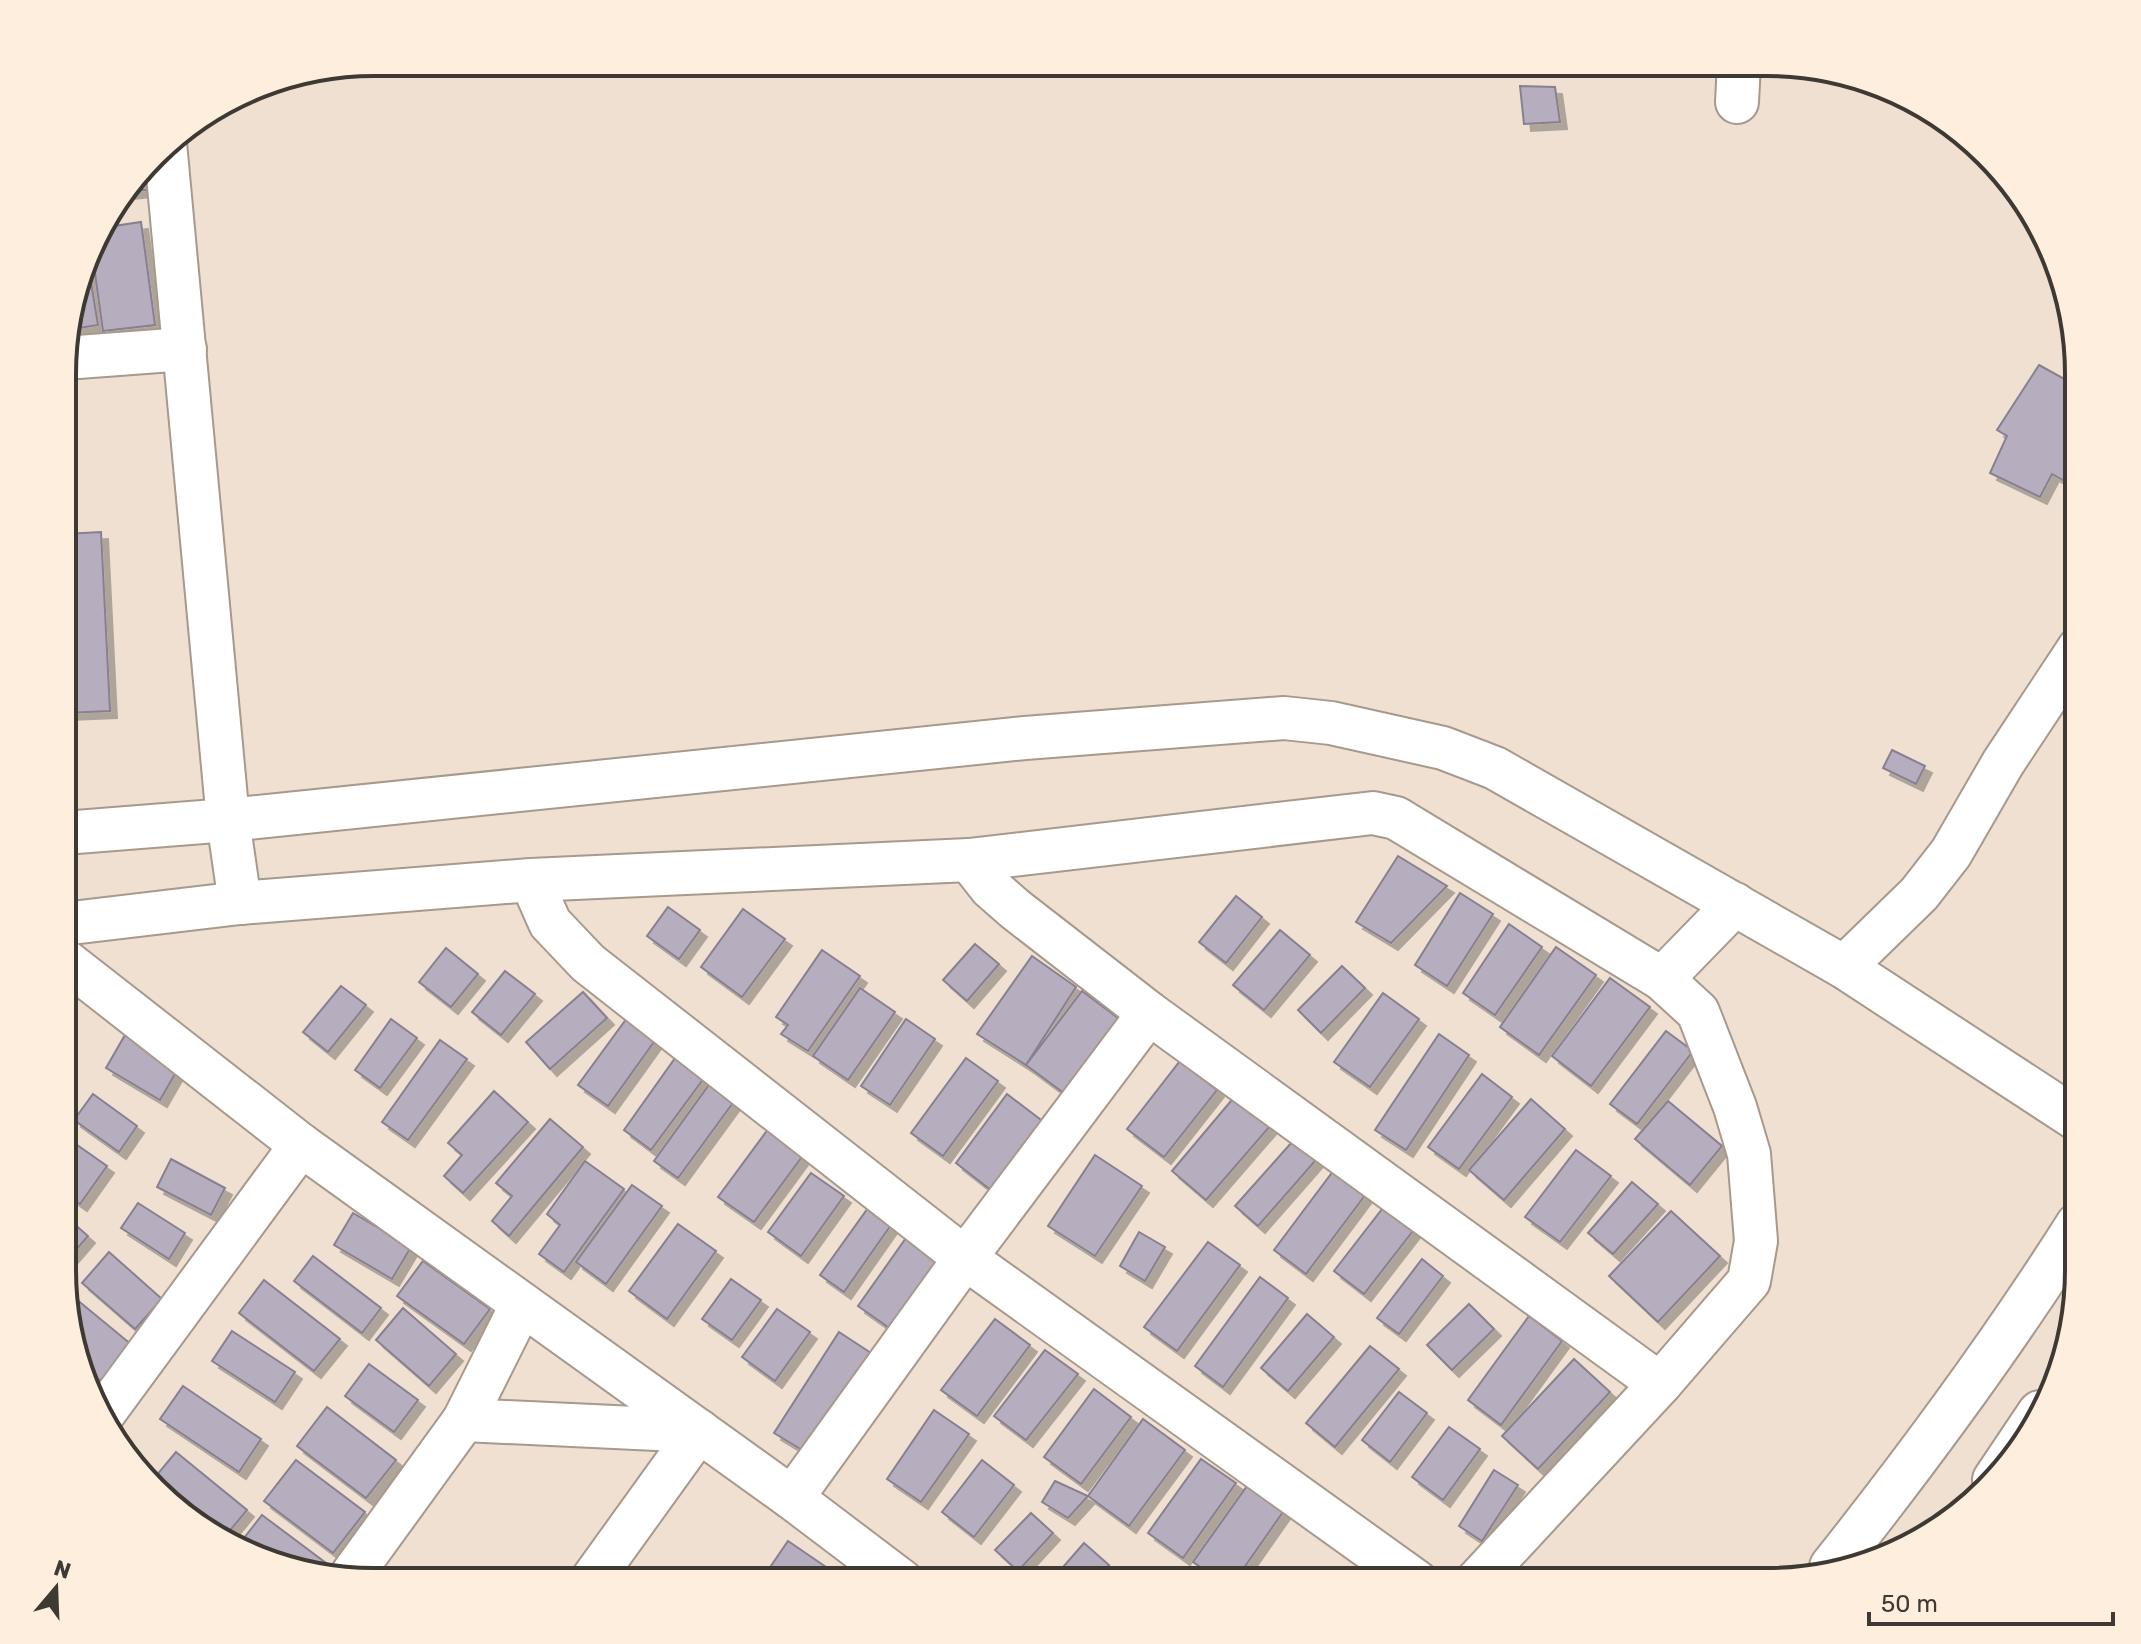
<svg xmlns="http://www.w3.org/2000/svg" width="2141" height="1644" font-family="Rubik,sans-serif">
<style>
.building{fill:#b6aebf;stroke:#888090;stroke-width:2;filter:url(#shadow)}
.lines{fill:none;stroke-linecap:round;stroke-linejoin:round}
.minor-casing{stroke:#a7998b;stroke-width:46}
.major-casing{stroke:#a7998b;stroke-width:48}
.minor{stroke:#fff;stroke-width:42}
.major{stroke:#fff;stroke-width:44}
.rim{fill:none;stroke:#3f3933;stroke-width:4}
</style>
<defs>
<filter id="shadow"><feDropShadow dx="7" dy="7" stdDeviation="0" flood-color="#0004"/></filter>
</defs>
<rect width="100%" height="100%" fill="#efe0d1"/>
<!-- building -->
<g class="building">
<path d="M 1520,86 L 1555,87 L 1560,122 L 1524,124 Z"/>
<path d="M 149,164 L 153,189 L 126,192 Z"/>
<path d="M 141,222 L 155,325 L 103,331 L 92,252 L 101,228 Z"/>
<path d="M 88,264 L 98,325 L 66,330 Z"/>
<path d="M 2039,365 L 2079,387 L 2079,489 L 2052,474 L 2040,497 L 1990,473 L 2007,436 L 1997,430 Z"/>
<path d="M 101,532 L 110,711 L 64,713 L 64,534 Z"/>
<path d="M 1892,750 L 1925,766 L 1916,784 L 1883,768 Z"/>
<path d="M 1398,856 L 1447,886 L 1391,943 L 1356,922 Z"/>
<path d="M 1460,893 L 1493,914 L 1447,986 L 1415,965 Z"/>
<path d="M 1236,896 L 1262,917 L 1226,963 L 1199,942 Z"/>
<path d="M 668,907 L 700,930 L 679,959 L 647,936 Z"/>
<path d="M 743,909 L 785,939 L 742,997 L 701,967 Z"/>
<path d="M 1509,924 L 1542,947 L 1495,1015 L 1463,993 Z"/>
<path d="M 1280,930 L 1310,955 L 1264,1010 L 1233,985 Z"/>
<path d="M 975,944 L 999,964 L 967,1001 L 943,980 Z"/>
<path d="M 1556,947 L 1596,975 L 1539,1055 L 1500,1027 Z"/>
<path d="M 446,948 L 478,974 L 451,1007 L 419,982 Z"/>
<path d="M 822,950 L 860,976 L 808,1051 L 781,1034 L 788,1025 L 776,1017 Z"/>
<path d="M 1032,956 L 1076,987 L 1026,1065 L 977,1034 Z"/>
<path d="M 1342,966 L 1365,988 L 1321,1033 L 1298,1010 Z"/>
<path d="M 505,971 L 535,994 L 501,1035 L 472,1012 Z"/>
<path d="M 1610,978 L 1650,1007 L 1591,1086 L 1552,1056 Z"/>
<path d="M 341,986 L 366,1005 L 328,1052 L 303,1032 Z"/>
<path d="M 860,988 L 895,1012 L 848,1080 L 813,1056 Z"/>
<path d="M 1082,991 L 1122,1021 L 1065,1094 L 1026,1065 Z"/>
<path d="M 583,992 L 607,1018 L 550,1069 L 526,1042 Z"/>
<path d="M 1383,993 L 1419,1019 L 1370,1087 L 1334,1062 Z"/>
<path d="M 630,1014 L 659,1035 L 608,1106 L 578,1085 Z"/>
<path d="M 391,1019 L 417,1038 L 380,1088 L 355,1070 Z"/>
<path d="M 906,1019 L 935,1039 L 890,1105 L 861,1086 Z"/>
<path d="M 1666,1031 L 1693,1051 L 1637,1124 L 1610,1104 Z"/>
<path d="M 1439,1034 L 1469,1055 L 1406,1150 L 1375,1130 Z"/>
<path d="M 125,1035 L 179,1067 L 160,1100 L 106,1068 Z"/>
<path d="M 440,1040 L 467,1059 L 408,1140 L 382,1122 Z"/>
<path d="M 678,1054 L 707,1074 L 651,1150 L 624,1130 Z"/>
<path d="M 966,1058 L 998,1081 L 943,1156 L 911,1133 Z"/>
<path d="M 1180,1061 L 1217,1090 L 1164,1157 L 1127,1129 Z"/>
<path d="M 1482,1074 L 1512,1097 L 1459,1169 L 1428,1147 Z"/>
<path d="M 711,1082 L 735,1100 L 678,1178 L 654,1161 Z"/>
<path d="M 494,1091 L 528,1122 L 463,1193 L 444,1176 L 462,1155 L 448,1143 Z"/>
<path d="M 93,1094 L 137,1126 L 119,1152 L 74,1120 Z"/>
<path d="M 1007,1094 L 1045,1123 L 992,1191 L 956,1163 Z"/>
<path d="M 1236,1095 L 1271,1125 L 1206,1200 L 1172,1171 Z"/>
<path d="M 1531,1099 L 1565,1129 L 1504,1200 L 1469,1170 Z"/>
<path d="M 1668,1101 L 1722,1146 L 1690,1185 L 1635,1139 Z"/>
<path d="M 550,1119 L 583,1147 L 509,1236 L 492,1221 L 512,1196 L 496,1183 Z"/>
<path d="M 769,1128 L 804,1154 L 754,1222 L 718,1197 Z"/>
<path d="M 1300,1133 L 1322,1153 L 1258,1226 L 1235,1206 Z"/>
<path d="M 63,1135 L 107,1166 L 80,1204 L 63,1192 Z"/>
<path d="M 1576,1150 L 1611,1176 L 1560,1242 L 1525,1217 Z"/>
<path d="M 1095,1155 L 1142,1186 L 1095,1256 L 1048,1226 Z"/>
<path d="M 171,1159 L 225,1188 L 211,1215 L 157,1187 Z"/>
<path d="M 585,1161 L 624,1189 L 564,1272 L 539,1254 L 560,1225 L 547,1214 Z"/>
<path d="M 1337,1166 L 1369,1190 L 1306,1274 L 1274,1250 Z"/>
<path d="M 811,1173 L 844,1196 L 801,1256 L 768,1232 Z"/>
<path d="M 1632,1182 L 1658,1204 L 1613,1254 L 1588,1233 Z"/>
<path d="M 632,1185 L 662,1206 L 606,1284 L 576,1262 Z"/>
<path d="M 138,1203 L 185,1233 L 169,1259 L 121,1228 Z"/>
<path d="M 1386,1204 L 1416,1227 L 1364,1294 L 1334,1271 Z"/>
<path d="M 868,1208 L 891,1225 L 844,1292 L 820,1275 Z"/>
<path d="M 1671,1211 L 1720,1256 L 1658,1322 L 1609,1276 Z"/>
<path d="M 353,1213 L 411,1247 L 392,1279 L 334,1245 Z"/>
<path d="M 63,1214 L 88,1236 L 63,1265 Z"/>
<path d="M 678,1224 L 716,1251 L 667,1319 L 629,1291 Z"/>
<path d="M 1139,1232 L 1165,1247 L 1145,1281 L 1120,1266 Z"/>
<path d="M 906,1238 L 943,1264 L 895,1332 L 858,1306 Z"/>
<path d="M 1208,1242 L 1240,1265 L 1177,1351 L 1144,1327 Z"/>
<path d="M 109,1252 L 162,1299 L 135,1329 L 82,1283 Z"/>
<path d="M 313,1256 L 381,1308 L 362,1333 L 294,1281 Z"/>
<path d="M 1422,1259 L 1443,1276 L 1399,1334 L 1377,1318 Z"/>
<path d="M 423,1261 L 490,1309 L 464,1344 L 397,1296 Z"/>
<path d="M 1260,1277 L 1288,1298 L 1223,1387 L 1195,1366 Z"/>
<path d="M 731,1279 L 761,1300 L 732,1340 L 702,1319 Z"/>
<path d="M 264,1280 L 340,1339 L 314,1371 L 239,1313 Z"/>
<path d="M 70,1294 L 132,1345 L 101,1381 L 83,1366 L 65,1300 Z"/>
<path d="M 1469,1304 L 1494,1329 L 1452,1370 L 1427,1345 Z"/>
<path d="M 403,1308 L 456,1354 L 429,1386 L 376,1340 Z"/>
<path d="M 777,1309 L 810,1332 L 775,1381 L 742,1357 Z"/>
<path d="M 1307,1314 L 1334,1337 L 1288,1391 L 1261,1368 Z"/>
<path d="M 1529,1316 L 1562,1341 L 1501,1425 L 1468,1400 Z"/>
<path d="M 995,1319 L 1030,1345 L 977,1416 L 941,1390 Z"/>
<path d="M 232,1331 L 295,1372 L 275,1402 L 212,1361 Z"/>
<path d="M 839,1332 L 871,1353 L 807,1453 L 774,1433 Z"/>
<path d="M 1370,1346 L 1399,1369 L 1335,1447 L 1306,1423 Z"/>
<path d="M 1045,1350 L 1078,1374 L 1026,1440 L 994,1416 Z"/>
<path d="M 1574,1359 L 1610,1392 L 1538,1469 L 1502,1436 Z"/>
<path d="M 369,1364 L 418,1400 L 394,1432 L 345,1396 Z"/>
<path d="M 85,1372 L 104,1388 L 93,1401 Z"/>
<path d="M 183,1386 L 261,1439 L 239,1472 L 160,1419 Z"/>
<path d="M 1094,1389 L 1131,1417 L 1081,1484 L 1044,1457 Z"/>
<path d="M 1399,1392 L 1427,1413 L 1390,1462 L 1362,1440 Z"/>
<path d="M 327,1407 L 396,1460 L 366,1498 L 297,1446 Z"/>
<path d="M 934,1410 L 969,1434 L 921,1502 L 887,1479 Z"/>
<path d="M 1143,1419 L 1185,1450 L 1129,1526 L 1088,1496 Z"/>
<path d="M 1449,1427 L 1480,1449 L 1443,1500 L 1412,1477 Z"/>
<path d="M 176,1452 L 247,1510 L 223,1539 L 175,1508 L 151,1482 Z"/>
<path d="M 1201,1459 L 1236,1483 L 1183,1558 L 1148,1533 Z"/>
<path d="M 296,1460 L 365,1512 L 333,1553 L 264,1501 Z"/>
<path d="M 982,1460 L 1014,1485 L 974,1537 L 942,1512 Z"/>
<path d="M 1494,1470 L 1518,1485 L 1482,1541 L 1459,1526 Z"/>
<path d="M 1055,1481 L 1088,1496 L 1068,1518 L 1042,1502 Z"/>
<path d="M 1247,1486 L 1283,1512 L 1234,1582 L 1222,1582 L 1193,1562 Z"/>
<path d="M 1031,1513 L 1053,1533 L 1018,1571 L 995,1550 Z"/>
<path d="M 262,1515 L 330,1566 L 324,1574 L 255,1558 L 237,1547 Z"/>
<path d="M 788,1541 L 848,1582 L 760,1582 Z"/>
<path d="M 1084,1543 L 1109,1565 L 1094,1582 L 1050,1582 Z"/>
</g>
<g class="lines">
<!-- minor casing -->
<g class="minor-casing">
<g id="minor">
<path d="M 1737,102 L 1739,63"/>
<path d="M 165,143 L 228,820 L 240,903"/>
<path d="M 65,358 L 185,349"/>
<path d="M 64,833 L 228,820 L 1025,738 L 1284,718 L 1331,723 L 1443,748 L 1495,768 L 1844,967 L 2078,1120"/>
<path d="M 969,860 L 991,888 L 1015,909 L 1149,1013 L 1660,1384"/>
<path d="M 531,880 L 550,923 L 588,963 L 965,1258 L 1417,1582"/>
<path d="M 63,924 L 240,903 L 531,880 L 969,860 L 1373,813 L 1396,818 L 1662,979"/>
<path d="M 63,959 L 301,1145 L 792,1498 L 903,1582"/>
<path d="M 1844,967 L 1919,894 L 1951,853 L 2003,763 L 2079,648"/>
<path d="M 101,1417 L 301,1145"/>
<path d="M 464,1420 L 699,1431"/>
<path d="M 792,1498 L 965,1258 L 1149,1013"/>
<path d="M 348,1580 L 464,1420 L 522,1304"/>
<path d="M 591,1581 L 699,1431"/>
<path d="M 1476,1582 L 1660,1384 L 1749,1281 L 1756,1241 L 1749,1154 L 1735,1107 L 1698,1012 L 1662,979 L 1735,904"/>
</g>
</g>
<!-- major casing -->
<g class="major-casing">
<g id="major">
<path d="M 1995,1480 L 2040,1413"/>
<path d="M 1832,1567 C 1920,1456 2002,1345 2078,1225"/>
</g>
</g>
<!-- minor -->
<use href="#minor" class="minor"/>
<!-- major -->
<use href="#major" class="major"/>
</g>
<!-- crop -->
<path d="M0 0H2141V1644H0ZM374 76H1767A298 298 0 0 1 2065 374V1270A298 298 0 0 1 1767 1568H374A298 298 0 0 1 76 1270V374A298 298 0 0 1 374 76Z" fill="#fdeede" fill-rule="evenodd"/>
<path class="rim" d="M374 76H1767A298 298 0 0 1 2065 374V1270A298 298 0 0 1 1767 1568H374A298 298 0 0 1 76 1270V374A298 298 0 0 1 374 76Z"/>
<!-- north arrow -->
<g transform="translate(56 1588) rotate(19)" stroke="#fdeede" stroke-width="6" paint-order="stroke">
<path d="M0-6L14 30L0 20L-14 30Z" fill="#3f3933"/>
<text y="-12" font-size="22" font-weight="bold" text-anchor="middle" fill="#3f3933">N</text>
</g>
<!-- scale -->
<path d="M1869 1612v12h244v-12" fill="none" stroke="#3f3933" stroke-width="4"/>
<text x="1881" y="1612" font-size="24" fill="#3f3933" stroke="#fdeede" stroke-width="6" paint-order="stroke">50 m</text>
</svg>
